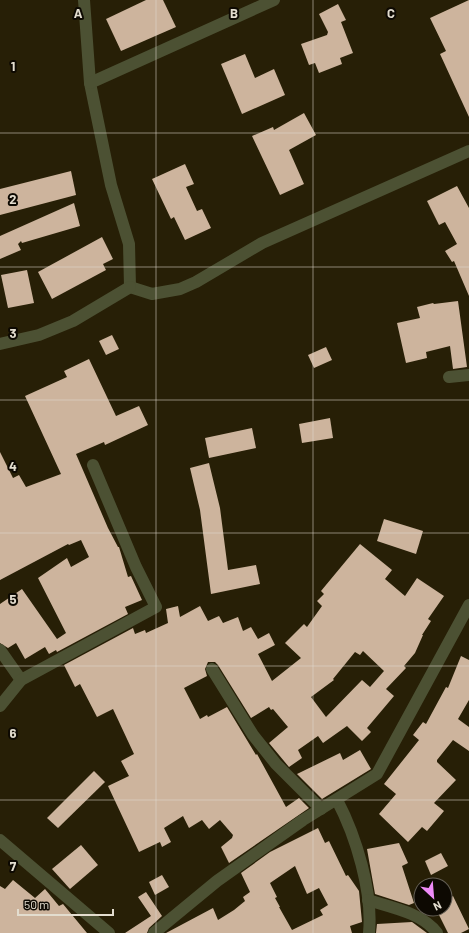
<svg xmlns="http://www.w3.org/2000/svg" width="469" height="933" font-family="Barlow,sans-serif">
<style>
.building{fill:#cdb49d;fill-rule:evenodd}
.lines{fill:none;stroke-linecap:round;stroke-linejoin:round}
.minor{stroke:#4c5133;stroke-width:12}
.grid{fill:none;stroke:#e3ddcf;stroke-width:1;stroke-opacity:0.55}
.grid-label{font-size:13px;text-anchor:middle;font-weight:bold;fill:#e3ddcf;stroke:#0d0902;stroke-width:4;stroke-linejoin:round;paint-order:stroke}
</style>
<rect width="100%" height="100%" fill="#271f06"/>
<!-- building -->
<g class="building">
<path d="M 146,0 L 163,0 L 176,27 L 121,51 L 106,19 Z"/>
<path d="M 469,0 L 469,117 L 440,54 L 446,51 L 430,18 Z"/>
<path d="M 338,4 L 346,20 L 341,22 L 353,53 L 340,58 L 342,64 L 319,73 L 315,63 L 309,65 L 301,44 L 327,35 L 328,32 L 319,14 Z"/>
<path d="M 245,54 L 255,78 L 274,69 L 285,95 L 242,114 L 221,64 Z"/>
<path d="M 304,113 L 316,135 L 289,150 L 304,184 L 280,195 L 252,136 L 273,127 L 274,130 Z"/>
<path d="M 185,164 L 194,184 L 186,187 L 197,211 L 202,209 L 211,228 L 185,240 L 174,217 L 171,219 L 152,179 Z"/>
<path d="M 71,171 L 76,195 L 0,215 L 0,189 Z"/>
<path d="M 457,186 L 469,208 L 469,296 L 454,261 L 452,262 L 445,251 L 457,244 L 445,222 L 439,225 L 427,201 Z"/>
<path d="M 74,203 L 80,226 L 22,243 L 21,241 L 18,244 L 21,250 L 0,259 L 0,236 Z"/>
<path d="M 102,237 L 113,259 L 103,264 L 106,270 L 52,299 L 38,272 Z"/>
<path d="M 27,270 L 34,303 L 8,308 L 1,275 Z"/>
<path d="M 458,301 L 467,367 L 453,369 L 450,346 L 426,352 L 427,358 L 406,363 L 397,323 L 420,318 L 417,307 L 433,303 L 434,304 Z"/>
<path d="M 112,335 L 119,349 L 106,355 L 99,341 Z"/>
<path d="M 326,347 L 332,360 L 314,368 L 308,355 Z"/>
<path d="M 89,359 L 116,416 L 139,406 L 148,425 L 105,445 L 104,442 L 76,454 L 108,528 L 118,547 L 119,547 L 128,577 L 131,576 L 142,600 L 125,607 L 128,614 L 57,652 L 56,650 L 49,654 L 45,647 L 25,659 L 16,643 L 8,648 L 0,643 L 0,604 L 22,589 L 57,639 L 66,633 L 38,578 L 67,558 L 71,567 L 89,557 L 81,540 L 69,545 L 68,544 L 0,580 L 0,452 L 13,478 L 19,475 L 26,487 L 61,474 L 25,396 L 67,377 L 64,371 Z"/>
<path d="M 330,418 L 333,438 L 302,443 L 299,424 Z"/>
<path d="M 252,428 L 256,448 L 209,458 L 205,438 Z"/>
<path d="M 209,463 L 220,508 L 228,570 L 256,565 L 260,584 L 211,594 L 200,510 L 190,468 Z"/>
<path d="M 384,519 L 423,531 L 416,554 L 377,541 Z"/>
<path d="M 360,544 L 392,570 L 385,579 L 405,596 L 417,578 L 444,596 L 428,619 L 431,621 L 422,635 L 423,635 L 415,653 L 404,666 L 406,668 L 386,689 L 394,696 L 367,728 L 371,732 L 362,741 L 347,726 L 323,743 L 318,736 L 298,750 L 302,758 L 289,767 L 269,743 L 288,727 L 273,709 L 271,710 L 269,707 L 251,718 L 218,665 L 215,662 L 208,662 L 205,669 L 207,676 L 184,688 L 200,719 L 207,715 L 208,717 L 227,707 L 256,755 L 257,754 L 286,807 L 299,798 L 309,808 L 229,863 L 221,847 L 232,838 L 233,835 L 220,820 L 209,829 L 202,820 L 189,828 L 183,816 L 164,828 L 171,842 L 162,847 L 160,842 L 139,852 L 108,786 L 129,776 L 121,761 L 134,754 L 113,709 L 97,717 L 80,684 L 75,687 L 64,665 L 133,628 L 135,634 L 145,630 L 146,633 L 168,623 L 166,609 L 178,606 L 180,617 L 200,606 L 208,621 L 219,616 L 223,623 L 238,617 L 243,631 L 251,627 L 258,639 L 269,633 L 275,645 L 258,654 L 272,681 L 301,658 L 285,643 L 304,624 L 307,627 L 322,606 L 317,601 L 324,594 L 321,591 ZM 363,651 L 384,671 L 370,687 L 362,680 L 326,717 L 311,697 L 334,680 L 333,679 L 355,652 L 360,655 Z"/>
<path d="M 461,656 L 469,660 L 469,700 L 458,719 L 469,727 L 469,751 L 453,740 L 437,760 L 437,762 L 456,780 L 434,803 L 444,811 L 427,831 L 422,827 L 408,842 L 379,814 L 396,794 L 384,784 L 419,740 L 413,735 L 423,722 L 426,724 L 446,687 L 448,688 Z"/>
<path d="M 360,750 L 371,769 L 322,799 L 297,774 L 340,753 L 343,760 Z"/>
<path d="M 94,771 L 105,782 L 58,828 L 47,818 Z"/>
<path d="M 318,828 L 325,843 L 329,841 L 346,876 L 348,875 L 359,891 L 362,922 L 350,926 L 352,933 L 166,933 L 213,908 L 218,920 L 234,910 L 245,901 L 243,897 L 250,892 L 241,873 L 270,852 ZM 295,866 L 307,894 L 319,888 L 328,905 L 320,910 L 323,915 L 292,930 L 279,907 L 280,907 L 275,898 L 277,897 L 270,883 Z"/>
<path d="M 399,843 L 408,863 L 402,866 L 414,903 L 409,905 L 375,894 L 367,849 Z"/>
<path d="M 81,845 L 98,865 L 70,889 L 52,869 Z"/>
<path d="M 441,853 L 448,866 L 431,875 L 425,861 Z"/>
<path d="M 162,875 L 169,887 L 155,895 L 149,882 Z"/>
<path d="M 13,880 L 35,898 L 45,889 L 59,906 L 63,904 L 87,933 L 0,933 L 0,886 L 5,889 Z"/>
<path d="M 146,892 L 162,916 L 149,928 L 147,933 L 125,933 L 151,916 L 138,897 Z"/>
<path d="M 453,896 L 469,929 L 461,933 L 448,933 L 436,909 L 445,909 L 445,900 Z"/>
<path d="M 412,922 L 427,933 L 376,933 L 377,924 Z"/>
</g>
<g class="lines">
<!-- minor -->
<g class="minor">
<path d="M 84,0 L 90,83 L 111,185 L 129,244 L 130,287"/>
<path d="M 90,83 L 274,0"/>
<path d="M 130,287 L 152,294 L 180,289 L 196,282 L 262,243 L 469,151"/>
<path d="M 0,344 L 39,335 L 73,321 L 130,287"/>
<path d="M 449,377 L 469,375"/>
<path d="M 0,650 L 21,680"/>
<path d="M 212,669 L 253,735 L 276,764 L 321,809"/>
<path d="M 0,706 L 21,680 L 156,607 L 136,567 L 93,465"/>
<path d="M 337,800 C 356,836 373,892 369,933"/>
<path d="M 0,840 L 109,933"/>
<path d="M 368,900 C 390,907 423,913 437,933"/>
<path d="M 154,933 L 217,881 L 303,820 L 377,774 L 469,605"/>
</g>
</g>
<!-- grid -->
<path class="grid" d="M 156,0 L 156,933M 313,0 L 313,933M 0,133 L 469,133M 0,267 L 469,267M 0,400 L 469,400M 0,533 L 469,533M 0,666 L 469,666M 0,800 L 469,800"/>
<g class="grid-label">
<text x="78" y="18">A</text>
<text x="234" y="18">B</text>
<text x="391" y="18">C</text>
<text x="13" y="71">1</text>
<text x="13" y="204">2</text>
<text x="13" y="338">3</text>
<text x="13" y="471">4</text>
<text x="13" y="604">5</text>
<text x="13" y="738">6</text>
<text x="13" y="871">7</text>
</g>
<!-- north arrow -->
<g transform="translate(433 897) rotate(154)"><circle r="19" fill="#0d0902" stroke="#635e54"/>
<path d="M0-3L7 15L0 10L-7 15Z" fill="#ee8bf8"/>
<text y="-6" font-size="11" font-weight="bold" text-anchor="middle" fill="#e3ddcf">N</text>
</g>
<!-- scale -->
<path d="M18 909v6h95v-6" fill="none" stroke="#e3ddcf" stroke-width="2"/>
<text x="24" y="909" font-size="12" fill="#e3ddcf" stroke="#0d0902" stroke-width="3" paint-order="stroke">50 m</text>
</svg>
